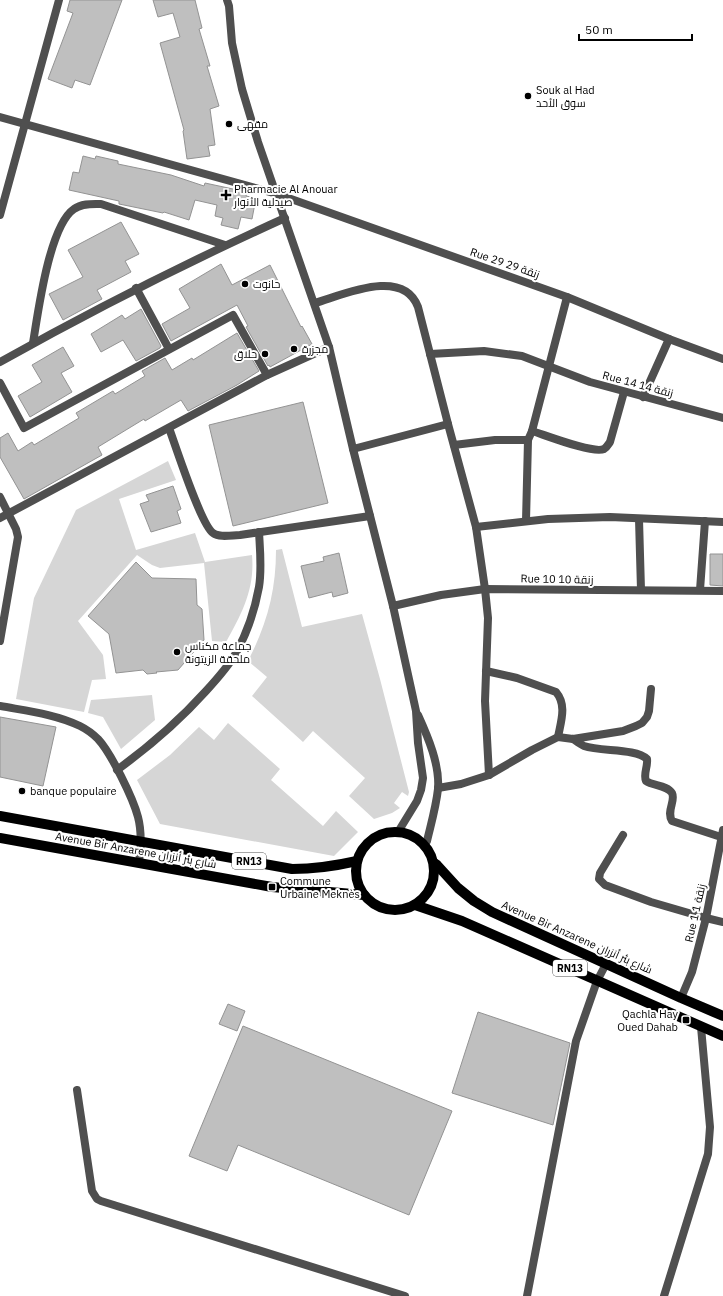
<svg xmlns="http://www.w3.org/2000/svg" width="723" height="1296" font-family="'IBM Plex Sans',Cairo,sans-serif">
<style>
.green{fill:#d6d6d6}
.building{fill:#bfbfbf;stroke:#939393}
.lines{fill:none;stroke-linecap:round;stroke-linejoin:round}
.service{stroke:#4f4f4f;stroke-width:8}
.minor{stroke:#4f4f4f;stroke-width:8}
.tertiary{stroke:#4f4f4f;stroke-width:8}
.primary{stroke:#000;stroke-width:10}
.poi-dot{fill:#000;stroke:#fff;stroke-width:1.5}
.labels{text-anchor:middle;stroke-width:4;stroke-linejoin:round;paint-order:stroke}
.shield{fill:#fff;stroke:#4c4c4c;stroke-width:1}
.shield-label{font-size:10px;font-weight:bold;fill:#000}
.poi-label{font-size:11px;fill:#000;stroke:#fff;text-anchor:start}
.street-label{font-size:11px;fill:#000;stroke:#fff}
</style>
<rect width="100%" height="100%" fill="#fff"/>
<!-- green -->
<g class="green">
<path d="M 168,461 L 176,480 L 119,499 L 136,550 L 195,533 L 205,562 L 252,555 C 255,589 242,613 226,642 L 212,641 L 204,563 L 160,568 L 152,565 L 137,555 L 78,621 L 103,655 L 106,679 L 92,680 L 84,712 L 16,699 L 34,598 L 76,510 Z"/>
<path d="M 282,549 L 302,627 L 362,614 L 380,679 L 409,792 L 408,796 L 402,792 L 394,803 L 400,808 L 392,813 L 374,819 L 349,796 L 365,778 L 313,731 L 303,742 L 252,696 L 267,677 L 248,661 C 267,624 276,591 276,550 Z"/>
<path d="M 152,695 L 155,720 L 121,749 L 103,717 L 88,713 L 91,700 Z"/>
<path d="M 228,723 L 280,769 L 271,780 L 323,826 L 336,811 L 358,832 L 334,856 L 160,824 L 137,780 L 170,755 L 199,727 L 214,740 Z"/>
</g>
<!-- building -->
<g class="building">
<path d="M 70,0 L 122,0 L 90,85 L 75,80 L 72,88 L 48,79 L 73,13 L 67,11 Z"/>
<path d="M 153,0 L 195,0 L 202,28 L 199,29 L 210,66 L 207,66 L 219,106 L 210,109 L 215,145 L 208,146 L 210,156 L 187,159 L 183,131 L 184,130 L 160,43 L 180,37 L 173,13 L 158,17 Z"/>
<path d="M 83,156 L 95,159 L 96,156 L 118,161 L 118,164 L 171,175 L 204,186 L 205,183 L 247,192 L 246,196 L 256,198 L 252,219 L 241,217 L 238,229 L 221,225 L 223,218 L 215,216 L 217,205 L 195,200 L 189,220 L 164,212 L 163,213 L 119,204 L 119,201 L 69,190 L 73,172 L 79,173 Z"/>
<path d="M 121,222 L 139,254 L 125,261 L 131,272 L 97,290 L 102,299 L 63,320 L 49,294 L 83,277 L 68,250 Z"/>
<path d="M 221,264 L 232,285 L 270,265 L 301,327 L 302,326 L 312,344 L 270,367 L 269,365 L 268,366 L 246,327 L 248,326 L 237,305 L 171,341 L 162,324 L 190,308 L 179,289 Z"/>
<path d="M 141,309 L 161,346 L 160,348 L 136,361 L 123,340 L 101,352 L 91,334 L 122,315 L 125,319 Z"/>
<path d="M 237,333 L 259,371 L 237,385 L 188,411 L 181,400 L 145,421 L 144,419 L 98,447 L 102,455 L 24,499 L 0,457 L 0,438 L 8,433 L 18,451 L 32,442 L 34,445 L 79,418 L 76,413 L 113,391 L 115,394 L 145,376 L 142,371 L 165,358 L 172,370 L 192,358 L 193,360 Z"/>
<path d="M 63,347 L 74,366 L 61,373 L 72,392 L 30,417 L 18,396 L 42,382 L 32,365 Z"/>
<path d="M 303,402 L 328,503 L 233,526 L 209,425 Z"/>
<path d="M 173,486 L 181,509 L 177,511 L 181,523 L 151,532 L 140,504 L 149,501 L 146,495 Z"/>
<path d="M 339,553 L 348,593 L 333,597 L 332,592 L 309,598 L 301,566 L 324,561 L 323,557 Z"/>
<path d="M 710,554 L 723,554 L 723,586 L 710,585 Z"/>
<path d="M 136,562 L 152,578 L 196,579 L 197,605 L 202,609 L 204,640 L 178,670 L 156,672 L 157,673 L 147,674 L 143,670 L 116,673 L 109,634 L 88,616 Z"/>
<path d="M 0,717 L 56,727 L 43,786 L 0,777 Z"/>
<path d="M 228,1004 L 245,1011 L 237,1031 L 219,1024 Z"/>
<path d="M 478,1012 L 570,1043 L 553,1125 L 452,1093 Z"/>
<path d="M 243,1026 L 452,1111 L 409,1215 L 238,1145 L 227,1171 L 189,1156 Z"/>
</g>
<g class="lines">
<!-- service -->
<g class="service">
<path d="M 700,590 L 705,521"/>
<path d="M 117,770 C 150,746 179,721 206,691 C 217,679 228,667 236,653 C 247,633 255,609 259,587 C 262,569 260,550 259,532"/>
<path d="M 77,1090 L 92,1191 L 97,1199 L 101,1201 L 405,1296"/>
<path d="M 527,1296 L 576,1041 L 597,981 L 606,964"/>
<path d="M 664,1296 L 708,1154 L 710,1127 L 701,1027"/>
</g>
<!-- minor -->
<g class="minor">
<path d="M 0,117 L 277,194 L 567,297 L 669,339 L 723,359"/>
<path d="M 0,215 L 59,0"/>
<path d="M 136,288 L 169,349"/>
<path d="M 315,303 C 343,295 403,267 418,307 L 448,424 L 476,527 L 485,589 L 488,618 L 485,701 L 489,775"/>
<path d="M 33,343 C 38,313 49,226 74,209 C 82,203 93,204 101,204 L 225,245"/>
<path d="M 430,354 L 484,351 L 522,356 L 590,382 L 723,418"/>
<path d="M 0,362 C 93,310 188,262 285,218"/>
<path d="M 0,383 L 24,428 L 233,315 L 267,375"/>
<path d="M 643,397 L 669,339"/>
<path d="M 169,428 C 176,447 201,525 213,533 C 220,538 232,535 240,535 L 370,516"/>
<path d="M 532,431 C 545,435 593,454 604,449 C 607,447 608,445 610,442 L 624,392"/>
<path d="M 454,445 L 495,440 L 528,440"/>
<path d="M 353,449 L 448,424"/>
<path d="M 0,497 L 16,529 L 18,537 L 0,641"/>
<path d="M 0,518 L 267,375 L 329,347"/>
<path d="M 639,519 L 641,590"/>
<path d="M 526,521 L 528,440 L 532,431 L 567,297"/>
<path d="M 476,527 L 548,519 L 610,517 L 723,522"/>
<path d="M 393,606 L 441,595 L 485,589 L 723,591"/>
<path d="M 486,671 L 517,678 L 556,692 C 567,705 561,721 558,737"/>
<path d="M 0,706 C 27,711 55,714 80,726 C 86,729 93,734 98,739 C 111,753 133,798 138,817 C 142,832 141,848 139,863"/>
<path d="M 573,739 C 576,741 580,744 584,746 C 601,752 635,748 647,759 C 648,767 643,774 646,781 C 653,786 667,785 672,793 C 676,801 666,811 672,821 L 721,837"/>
<path d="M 438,788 L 461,784 L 489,775 L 532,750 L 558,737 L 573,739 L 623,731 L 636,726 L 642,723 L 647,717 L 649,711 L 651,689"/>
<path d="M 623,835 L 600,873 L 599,879 L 605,885 L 651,902 L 706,918 L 723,922"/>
<path d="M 681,998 L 692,972 L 706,918 L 723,830"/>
</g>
<!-- tertiary -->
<g class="tertiary">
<path d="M 227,0 L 229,6 L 232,43 L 242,89 L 258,142 L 329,347 L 353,449 L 393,606 L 416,711 L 418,743 L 423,778 L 421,790 L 417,801 L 398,832"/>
<path d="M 418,715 C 428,737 440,765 438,789 C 436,807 431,824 427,841 L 425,845"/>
</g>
<!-- primary -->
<g class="primary">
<path d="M 0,816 L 292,869 C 315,869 335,866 357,861"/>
<circle cx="395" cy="871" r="39"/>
<path d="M 0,838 L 272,887 L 364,895"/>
<path d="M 434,863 L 437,865 L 458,888 L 474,901 L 492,912 L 681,998 L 723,1016"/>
<path d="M 415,905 L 462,921 L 723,1036"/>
</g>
</g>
<!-- markers -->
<g class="poi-dot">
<circle cx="528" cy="96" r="4"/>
<circle cx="229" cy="124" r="4"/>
<path d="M224 189h4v4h4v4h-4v4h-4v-4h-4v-4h4z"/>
<circle cx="245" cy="284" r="4"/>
<circle cx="294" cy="349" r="4"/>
<circle cx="265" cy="354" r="4"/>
<circle cx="177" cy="652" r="4"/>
<circle cx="22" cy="791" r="4"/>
<rect x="268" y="883" width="8" height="8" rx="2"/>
<rect x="682" y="1016" width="8" height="8" rx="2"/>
</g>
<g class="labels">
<!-- shield labels -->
<g class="shield">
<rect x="232" y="853" width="34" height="16" rx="3"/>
<rect x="553" y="960" width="34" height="16" rx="3"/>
</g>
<g class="shield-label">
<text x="249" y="865">RN13</text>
<text x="570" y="972">RN13</text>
</g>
<!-- poi labels -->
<g class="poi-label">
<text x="536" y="94">Souk al Had<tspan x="536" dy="13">سوق الأحد</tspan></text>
<text x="237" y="128">مقهى</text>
<text x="234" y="193">Pharmacie Al Anouar<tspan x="234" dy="13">صيدلية الأنوار</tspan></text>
<text x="253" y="288">حانوت</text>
<text x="302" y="353">مجزرة</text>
<text x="257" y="358" text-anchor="end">حلاق</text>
<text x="185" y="650">جماعة مكناس<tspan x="185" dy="13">ملحقة الزيتونة</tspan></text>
<text x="30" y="795">banque populaire</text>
<text x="280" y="885">Commune<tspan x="280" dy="13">Urbaine Meknès</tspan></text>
<text x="678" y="1018" text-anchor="end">Qachla Hay<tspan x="678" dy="13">Oued Dahab</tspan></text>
</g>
<!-- street labels -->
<g class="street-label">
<text transform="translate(505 263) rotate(19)" y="4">Rue 29 زنقة 29</text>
<text transform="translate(638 384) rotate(15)" y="4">Rue 14 زنقة 14</text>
<text transform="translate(557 579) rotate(1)" y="4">Rue 10 زنقة 10</text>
<text transform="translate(136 850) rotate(10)" y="4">Avenue Bir Anzarene شارع بئر أنزران</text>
<text transform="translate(695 913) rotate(-77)" y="4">Rue 1 زنقة 1</text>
<text transform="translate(577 937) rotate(24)" y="4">Avenue Bir Anzarene شارع بئر أنزران</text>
</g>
</g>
<!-- scale -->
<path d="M579 34v6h113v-6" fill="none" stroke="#000000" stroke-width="2"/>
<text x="585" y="34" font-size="12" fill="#000000" stroke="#ffffff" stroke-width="3" paint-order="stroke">50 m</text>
</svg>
